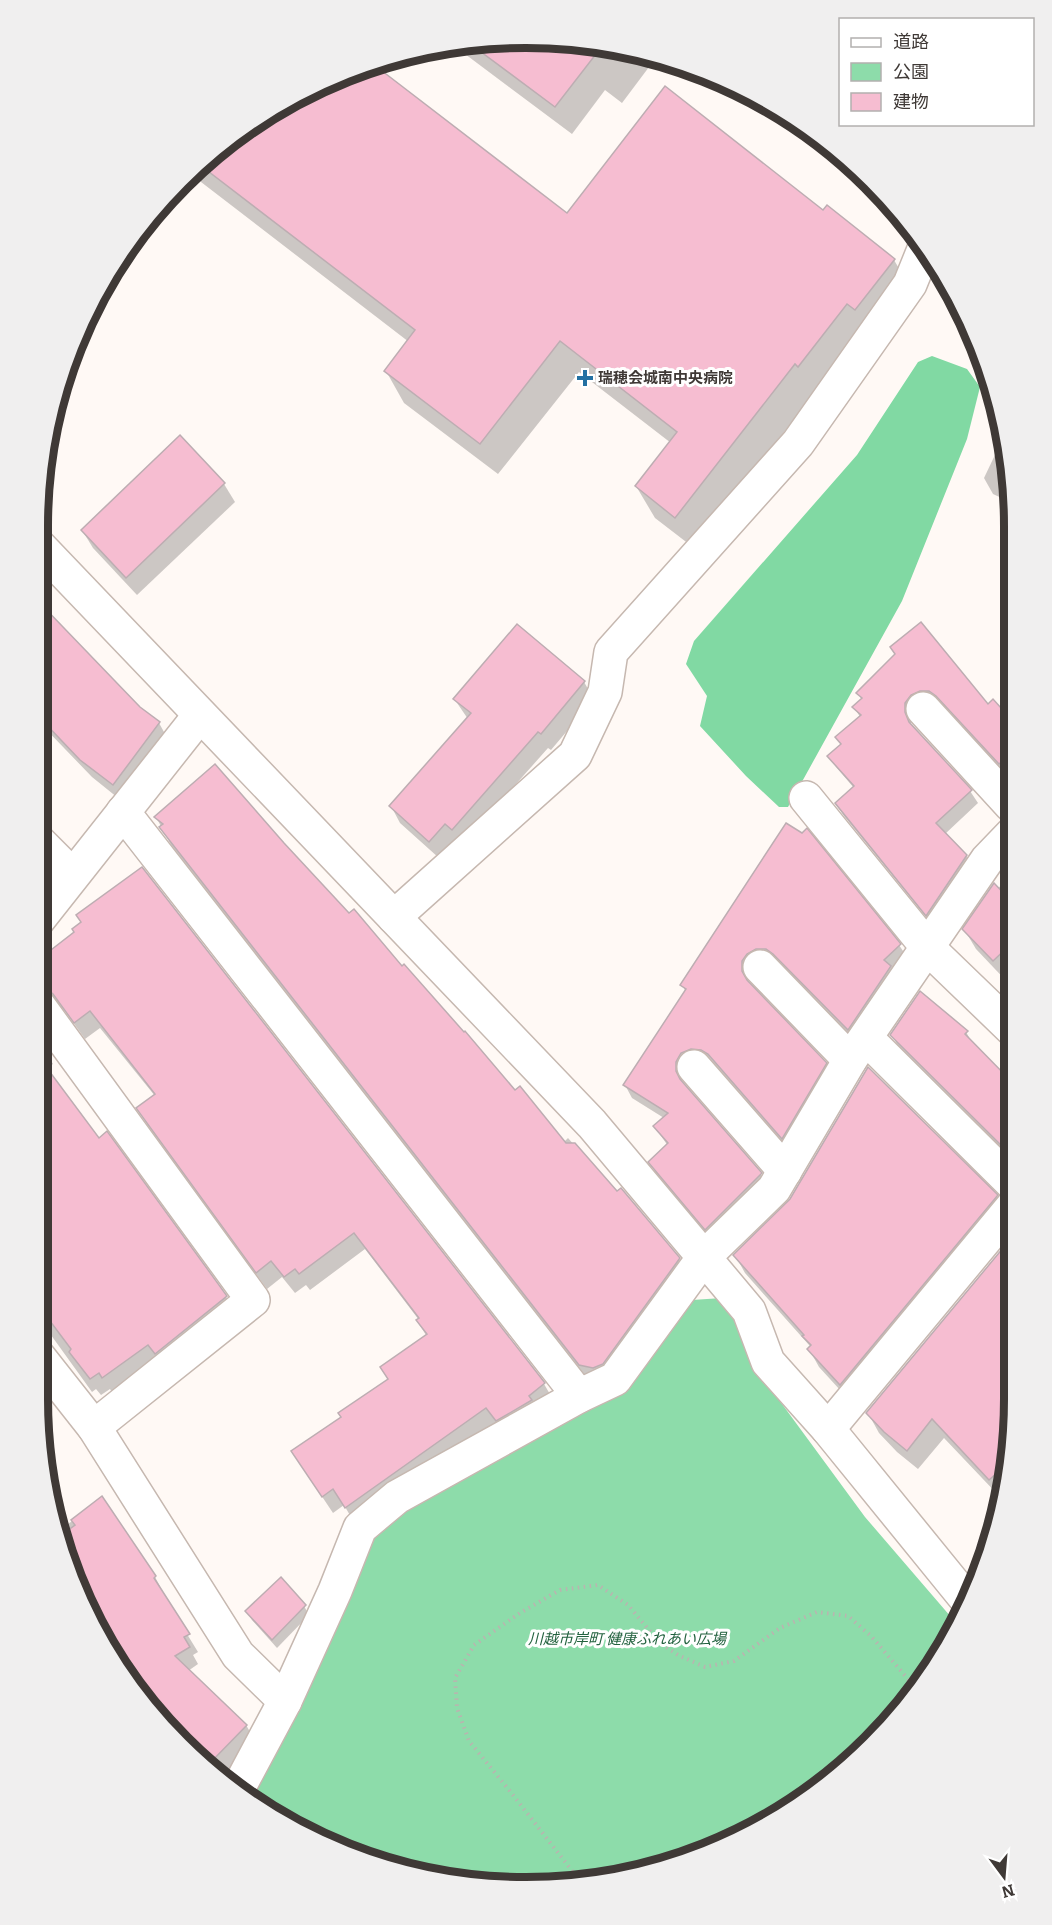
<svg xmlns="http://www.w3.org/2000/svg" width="1052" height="1925" font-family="Bitter,'Noto Sans JP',serif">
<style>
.green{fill:#8ddcaa}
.forest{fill:#81d9a3}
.shadow{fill:#0003}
.building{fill:#f6bdd1;stroke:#bdadb2;stroke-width:1.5}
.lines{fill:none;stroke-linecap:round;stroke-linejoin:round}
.minor-casing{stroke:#c6b8b0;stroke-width:36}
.path{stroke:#bab4b0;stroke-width:4;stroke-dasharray:1.5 4.5;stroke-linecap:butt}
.minor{stroke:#fff;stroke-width:33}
.poi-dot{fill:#2371a3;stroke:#fff;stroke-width:2}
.labels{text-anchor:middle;stroke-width:6;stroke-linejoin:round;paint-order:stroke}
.poi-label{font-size:15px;font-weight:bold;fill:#3f3936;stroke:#fff;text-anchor:start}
.park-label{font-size:15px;font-style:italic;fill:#23623f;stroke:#fff}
.rim{fill:none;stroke:#3f3936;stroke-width:8}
</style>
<rect width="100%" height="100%" fill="#fff9f5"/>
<!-- green -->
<path class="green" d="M 722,1298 L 736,1323 L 749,1359 L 865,1517 L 957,1624 L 949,1643 L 848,1766 L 713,1850 L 558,1886 L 400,1871 L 276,1815 L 255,1787 L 333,1636 L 362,1569 L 373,1537 L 393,1515 L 528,1437 L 692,1300 Z"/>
<!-- forest -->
<path class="forest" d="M 932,356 L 967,369 L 980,387 L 967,439 L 902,601 L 788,807 L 779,807 L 746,776 L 700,726 L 707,696 L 686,664 L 694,641 L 857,455 L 918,362 Z"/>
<!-- shadow -->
<g class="shadow">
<path d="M 494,39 L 589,42 L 641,54 L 649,67 L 622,103 L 605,90 L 572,134 L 453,45 Z"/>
<path d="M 371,65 L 567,215 L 823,212 L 827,207 L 894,260 L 913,292 L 813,395 L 694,548 L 655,518 L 636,486 L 671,443 L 579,372 L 498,474 L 404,403 L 386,371 L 409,342 L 201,182 L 195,170 L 228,139 L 310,88 Z"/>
<path d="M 1004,436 L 1010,463 L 1010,502 L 993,494 L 984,478 Z"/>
<path d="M 180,438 L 224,484 L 235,502 L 137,595 L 93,548 L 82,530 Z"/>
<path d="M 38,604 L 139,708 L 159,723 L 169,741 L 123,802 L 92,777 L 38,721 Z"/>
<path d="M 517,626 L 584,682 L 594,699 L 551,750 L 548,748 L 462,845 L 455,839 L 439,858 L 400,823 L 391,806 L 468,719 L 455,700 Z"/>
<path d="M 896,655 L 988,706 L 993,701 L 1011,721 L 1011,781 L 945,709 L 938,704 L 911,717 L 911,726 L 970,791 L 978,803 L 945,834 L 966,856 L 974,869 L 934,927 L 844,816 L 836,804 L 854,788 L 837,768 L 829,756 L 841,745 L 837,738 L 860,717 L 854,707 L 862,700 L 858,693 Z"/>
<path d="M 156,817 L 283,844 L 349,915 L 402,968 L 515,1092 L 564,1142 L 568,1138 L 617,1193 L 679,1259 L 689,1277 L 590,1382 L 171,845 Z"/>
<path d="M 786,825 L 899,945 L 907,957 L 855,1042 L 749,975 L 748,984 L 825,1064 L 833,1076 L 789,1150 L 717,1067 L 709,1062 L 683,1075 L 682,1084 L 760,1174 L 768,1186 L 713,1241 L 657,1175 L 650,1162 L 668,1146 L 655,1127 L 664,1118 L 632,1098 L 625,1085 L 686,992 L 682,985 Z"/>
<path d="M 142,869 L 544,1384 L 554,1401 L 355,1524 L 344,1505 L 333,1513 L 303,1468 L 343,1418 L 389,1380 L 426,1335 L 417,1321 L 419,1320 L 365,1249 L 310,1290 L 306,1285 L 295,1293 L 282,1277 L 267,1289 L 148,1126 L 138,1109 L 155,1096 L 100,1028 L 85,1039 L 65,1011 L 57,1005 L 38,1006 L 38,981 L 42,979 L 38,972 L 38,962 L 76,932 Z"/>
<path d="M 1012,876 L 1012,987 L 976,949 L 964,929 L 997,889 Z"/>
<path d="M 966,1032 L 974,1046 L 1012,1084 L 1013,1164 L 903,1055 L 892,1035 Z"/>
<path d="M 38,1039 L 53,1064 L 46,1069 L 99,1140 L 226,1297 L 236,1314 L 113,1394 L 110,1389 L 101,1395 L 96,1389 L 92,1392 L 38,1317 L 38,1296 L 42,1293 L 38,1287 Z"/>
<path d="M 996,1196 L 1007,1214 L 851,1402 L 819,1367 L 809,1349 L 811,1347 L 809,1345 L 745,1273 L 735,1255 Z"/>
<path d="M 1013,1238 L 1013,1431 L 1001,1498 L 944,1438 L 918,1469 L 897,1452 L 879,1433 L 868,1413 Z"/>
<path d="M 101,1499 L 155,1577 L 164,1594 L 163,1595 L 198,1652 L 193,1655 L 198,1664 L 188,1671 L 246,1725 L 256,1742 L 223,1776 L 139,1697 L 64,1556 L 59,1531 Z"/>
<path d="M 304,1606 L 309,1615 L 277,1648 L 252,1620 L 247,1611 Z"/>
</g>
<!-- building -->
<g class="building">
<path d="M 494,39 L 589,42 L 603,45 L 555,107 L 469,43 Z"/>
<path d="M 373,64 L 567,213 L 665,86 L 823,210 L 827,205 L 895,259 L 855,310 L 847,304 L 798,367 L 795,364 L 675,518 L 635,486 L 677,432 L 560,341 L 480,444 L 384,371 L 415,330 L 200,165 L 228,139 L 310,88 Z"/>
<path d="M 180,435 L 225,483 L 126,578 L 81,530 Z"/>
<path d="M 38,601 L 140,707 L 160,722 L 113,785 L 80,760 L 41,719 L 38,713 Z"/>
<path d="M 921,622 L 988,704 L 993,699 L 1011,719 L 1011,753 L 999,764 L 936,696 L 929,691 L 920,691 L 911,695 L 905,703 L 905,712 L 909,722 L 972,790 L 936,823 L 967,855 L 926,916 L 835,803 L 854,786 L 827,756 L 841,744 L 835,737 L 861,715 L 852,707 L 862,698 L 856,693 L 895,654 L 890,647 Z"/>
<path d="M 517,624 L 585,681 L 541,734 L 538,732 L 452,830 L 445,824 L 429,842 L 389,806 L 471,713 L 453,699 Z"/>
<path d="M 215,764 L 284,843 L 349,913 L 354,909 L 402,966 L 404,964 L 464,1032 L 465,1031 L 515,1090 L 520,1086 L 566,1143 L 575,1143 L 617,1191 L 621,1188 L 680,1258 L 603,1364 L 593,1368 L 579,1365 L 159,827 L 163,824 L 154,817 Z"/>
<path d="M 786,823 L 802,833 L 807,828 L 901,944 L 884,960 L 891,966 L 848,1030 L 773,954 L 766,949 L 756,949 L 747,954 L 742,961 L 742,971 L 747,980 L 827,1063 L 782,1139 L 708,1054 L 701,1050 L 691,1049 L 681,1053 L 676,1062 L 676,1071 L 680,1079 L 762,1173 L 705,1230 L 648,1162 L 668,1143 L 653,1126 L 668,1113 L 623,1085 L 686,989 L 680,985 Z"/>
<path d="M 142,867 L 545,1383 L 529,1396 L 532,1400 L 496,1421 L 486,1408 L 345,1508 L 333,1489 L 322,1497 L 291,1451 L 341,1417 L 338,1413 L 388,1379 L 380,1367 L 427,1334 L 416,1320 L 419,1318 L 354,1233 L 299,1274 L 295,1269 L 284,1277 L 271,1261 L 256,1273 L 136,1108 L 155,1094 L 90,1011 L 74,1023 L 53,994 L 46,988 L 38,987 L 38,960 L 74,932 L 72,929 L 81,922 L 76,915 Z"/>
<path d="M 994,883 L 1012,902 L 1012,943 L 993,961 L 962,929 Z"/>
<path d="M 920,991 L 968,1031 L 965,1034 L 1012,1082 L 1013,1157 L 890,1035 Z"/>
<path d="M 38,1056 L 99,1138 L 107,1131 L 227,1296 L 155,1354 L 148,1345 L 102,1378 L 99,1373 L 90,1379 L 69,1352 L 71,1349 L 38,1305 Z"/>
<path d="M 868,1067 L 998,1195 L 840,1385 L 807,1349 L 811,1345 L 802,1336 L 804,1335 L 733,1255 L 790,1199 Z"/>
<path d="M 1013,1236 L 1013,1431 L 1008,1463 L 989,1480 L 932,1419 L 907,1451 L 884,1432 L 866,1413 Z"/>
<path d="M 102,1496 L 156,1576 L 154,1578 L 190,1634 L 184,1637 L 190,1647 L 175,1656 L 247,1725 L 210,1763 L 139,1697 L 64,1556 L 60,1536 L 75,1525 L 71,1520 Z"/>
<path d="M 281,1577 L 306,1605 L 272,1640 L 245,1611 Z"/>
</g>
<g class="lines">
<!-- minor casing -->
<g class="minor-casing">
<g id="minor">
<path d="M 38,545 L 592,1124 L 749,1311 L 768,1362 L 828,1429 L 967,1600"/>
<path d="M 923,709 L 1011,805"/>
<path d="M 806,798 L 928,948 L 1012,1029"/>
<path d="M 123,812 L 579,1396"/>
<path d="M 38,841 L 72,875"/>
<path d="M 394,917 L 575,755 L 605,692 L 611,652 L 798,443 L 910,284 L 925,247"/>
<path d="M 38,920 L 200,715"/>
<path d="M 760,967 L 850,1060"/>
<path d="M 38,1005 L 253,1300 L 94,1427"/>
<path d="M 866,1038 L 1013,1184"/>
<path d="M 694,1067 L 785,1171"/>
<path d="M 38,1356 L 94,1427 L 238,1655 L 285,1701"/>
<path d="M 828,1429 L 1013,1206"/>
<path d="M 238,1789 L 285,1701 L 335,1591 L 360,1528 L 397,1497 L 579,1396 L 615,1379 L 704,1257 L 774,1189 L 850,1060 L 987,860 L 1012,834"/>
</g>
</g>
<!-- path -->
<path class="path" d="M 580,1881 L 509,1790 L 469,1741 L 457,1708 L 455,1678 L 474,1645 L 520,1613 L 560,1590 L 598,1585 L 628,1605 L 660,1643 L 678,1655 L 705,1667 L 734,1661 L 780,1628 L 817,1612 L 848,1616 L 871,1636 L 914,1686"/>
<!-- minor -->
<use href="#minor" class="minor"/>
</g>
<!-- markers -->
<path class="poi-dot" d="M582 369h6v6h6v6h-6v6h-6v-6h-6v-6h6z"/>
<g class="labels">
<!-- poi labels -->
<g class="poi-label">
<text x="598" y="383">瑞穂会城南中央病院</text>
</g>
<!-- park labels -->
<g class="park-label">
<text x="627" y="1644">川越市岸町 健康ふれあい広場</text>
</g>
</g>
<!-- crop -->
<path d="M0 0H1052V1925H0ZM526 48H526A478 478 0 0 1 1004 526V1399A478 478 0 0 1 526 1877H526A478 478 0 0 1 48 1399V526A478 478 0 0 1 526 48Z" fill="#f0efef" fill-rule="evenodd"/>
<path class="rim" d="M526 48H526A478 478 0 0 1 1004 526V1399A478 478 0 0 1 526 1877H526A478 478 0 0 1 48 1399V526A478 478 0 0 1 526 48Z"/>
<!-- legend -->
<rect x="839" y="18" width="195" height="108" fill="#ffffff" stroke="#b2b0af" stroke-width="1.5"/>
<rect x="851" y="38" width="30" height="9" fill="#ffffff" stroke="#b2b0af" stroke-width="1.5"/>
<text x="893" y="48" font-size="18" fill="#3f3936">道路</text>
<rect x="851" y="63" width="30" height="18" fill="#8ddcaa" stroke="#b2b0af" stroke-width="1.5"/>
<text x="893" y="78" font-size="18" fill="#3f3936">公園</text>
<rect x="851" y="93" width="30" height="18" fill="#f6bdd1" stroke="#b2b0af" stroke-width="1.5"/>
<text x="893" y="108" font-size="18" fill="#3f3936">建物</text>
<!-- north arrow -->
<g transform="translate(1004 1877) rotate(164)" stroke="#ffffff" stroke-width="4.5" paint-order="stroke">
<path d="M0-4.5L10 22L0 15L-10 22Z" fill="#3f3936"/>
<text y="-9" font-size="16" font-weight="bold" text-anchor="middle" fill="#3f3936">N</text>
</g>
</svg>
